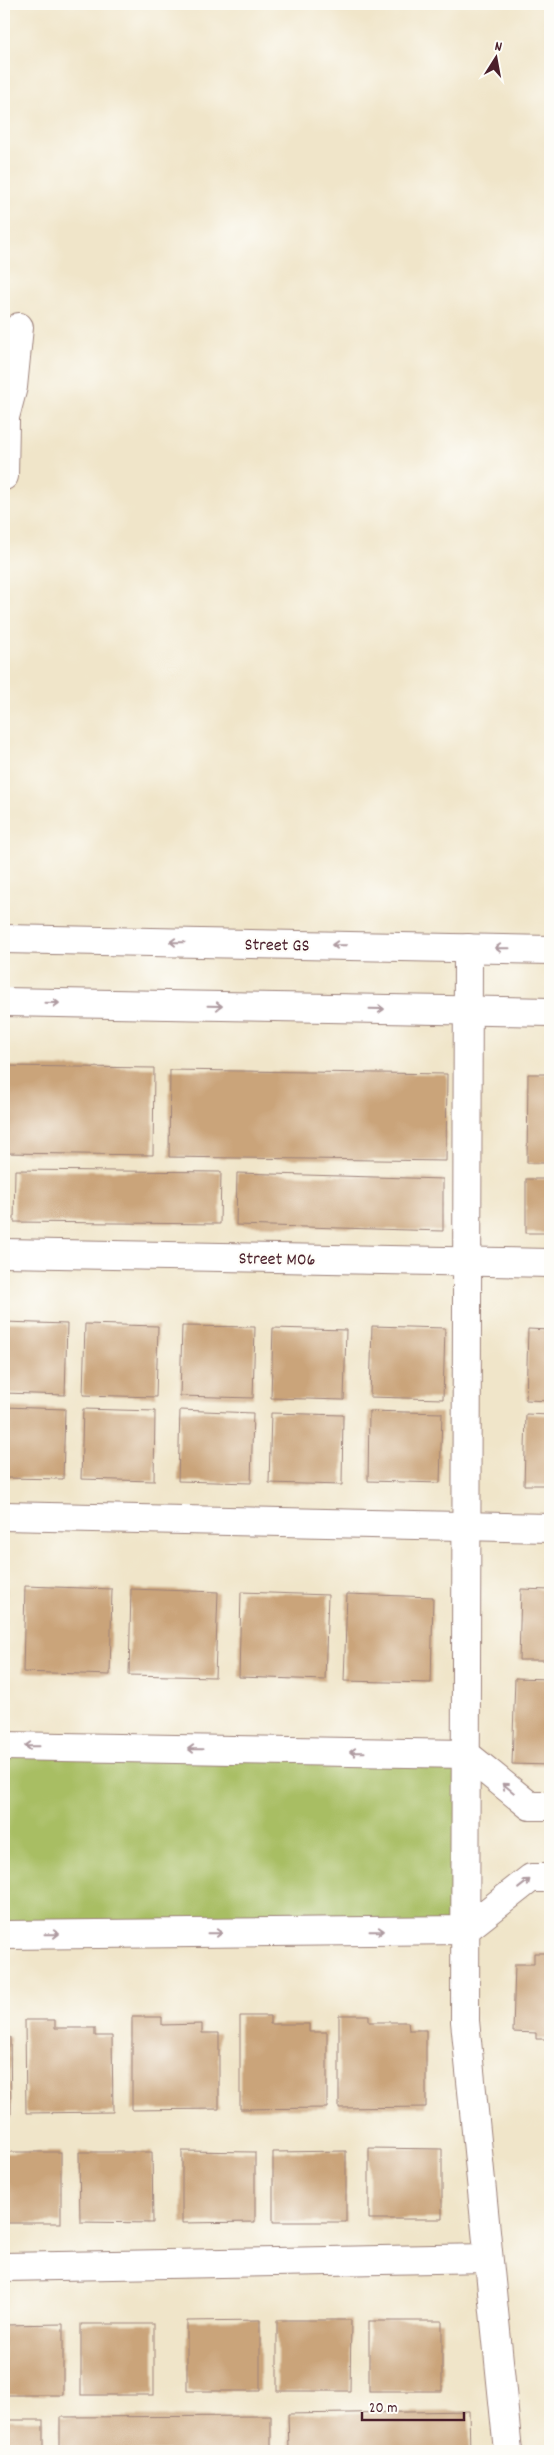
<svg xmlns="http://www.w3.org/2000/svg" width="554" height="2455" font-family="Dekko,sans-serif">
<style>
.green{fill:#a8be63;stroke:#796e47}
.building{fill:#caa47a}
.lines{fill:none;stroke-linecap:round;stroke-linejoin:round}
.minor-casing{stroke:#9d827a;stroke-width:30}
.minor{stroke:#fff;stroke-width:28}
.oneway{stroke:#ae9aa0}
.labels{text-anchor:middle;stroke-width:4;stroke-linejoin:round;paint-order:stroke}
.street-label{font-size:18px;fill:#4a1f2b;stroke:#fdfcf7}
</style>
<rect width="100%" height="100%" fill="#fdfcf7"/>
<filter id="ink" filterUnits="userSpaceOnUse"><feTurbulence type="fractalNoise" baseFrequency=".02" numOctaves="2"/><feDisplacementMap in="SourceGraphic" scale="10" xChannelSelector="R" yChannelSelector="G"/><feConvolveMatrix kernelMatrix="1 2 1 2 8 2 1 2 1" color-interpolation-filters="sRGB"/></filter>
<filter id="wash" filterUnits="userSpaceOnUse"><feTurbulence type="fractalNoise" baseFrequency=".0096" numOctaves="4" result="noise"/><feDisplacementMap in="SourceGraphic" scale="20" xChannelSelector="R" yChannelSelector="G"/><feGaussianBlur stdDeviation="1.12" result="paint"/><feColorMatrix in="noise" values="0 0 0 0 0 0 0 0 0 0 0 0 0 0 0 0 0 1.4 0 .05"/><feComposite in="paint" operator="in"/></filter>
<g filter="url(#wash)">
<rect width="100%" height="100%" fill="#f0e5c9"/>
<!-- green -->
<path class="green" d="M 4,1746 L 466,1754 L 465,1930 L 4,1935 Z"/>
<g id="blocks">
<!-- building -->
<g class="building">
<path d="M 4,1066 L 154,1068 L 153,1155 L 4,1153 Z"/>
<path d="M 170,1070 L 447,1074 L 446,1161 L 169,1157 Z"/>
<path d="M 528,1074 L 550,1074 L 550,1163 L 527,1163 Z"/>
<path d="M 15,1170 L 221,1172 L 220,1224 L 14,1222 Z"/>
<path d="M 237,1173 L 443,1179 L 443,1231 L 236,1225 Z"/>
<rect x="526" y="1179" width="24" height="54"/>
<path d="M 4,1322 L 67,1324 L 65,1395 L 4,1393 Z"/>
<path d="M 85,1324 L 158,1326 L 156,1397 L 83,1395 Z"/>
<path d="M 182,1326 L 255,1327 L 253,1398 L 180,1396 Z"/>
<path d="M 372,1326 L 445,1328 L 443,1399 L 370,1397 Z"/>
<path d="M 273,1328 L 346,1330 L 344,1400 L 271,1398 Z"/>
<path d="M 528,1329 L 550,1330 L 550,1401 L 526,1400 Z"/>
<path d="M 4,1407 L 65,1409 L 63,1479 L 4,1478 Z"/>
<path d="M 83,1409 L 155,1411 L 154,1481 L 81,1479 Z"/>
<path d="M 180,1410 L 253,1413 L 251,1483 L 178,1481 Z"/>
<path d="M 369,1411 L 442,1413 L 440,1483 L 368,1481 Z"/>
<path d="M 271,1413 L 343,1415 L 342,1485 L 269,1483 Z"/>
<path d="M 526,1414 L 550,1415 L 550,1485 L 524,1485 Z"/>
<path d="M 25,1586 L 112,1589 L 110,1675 L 23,1672 Z"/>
<path d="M 4,1588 L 7,1588 L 5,1637 L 4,1637 Z"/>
<path d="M 131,1589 L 218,1592 L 215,1677 L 129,1675 Z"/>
<path d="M 521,1589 L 550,1590 L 550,1660 L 519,1660 Z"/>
<path d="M 241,1592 L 328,1595 L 325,1680 L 239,1677 Z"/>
<path d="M 347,1594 L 433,1597 L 431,1683 L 344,1681 Z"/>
<path d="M 515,1678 L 550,1679 L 550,1765 L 512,1764 Z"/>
<path d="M 534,1953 L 550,1953 L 550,2039 L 536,2039 L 536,2033 L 513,2032 L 515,1964 L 534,1964 Z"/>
<path d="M 339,2015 L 369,2015 L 369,2022 L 408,2022 L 409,2030 L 426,2030 L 426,2107 L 339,2108 Z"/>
<path d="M 240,2016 L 270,2016 L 270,2024 L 309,2024 L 309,2032 L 327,2032 L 327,2108 L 240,2109 Z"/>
<path d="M 132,2017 L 162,2017 L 162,2025 L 202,2024 L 202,2033 L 219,2033 L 219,2109 L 132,2110 Z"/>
<path d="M 25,2020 L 55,2020 L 55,2028 L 95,2028 L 95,2036 L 112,2036 L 113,2112 L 26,2113 Z"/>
<path d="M 4,2037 L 10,2037 L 11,2114 L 4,2114 Z"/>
<path d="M 369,2148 L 442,2149 L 442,2219 L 369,2219 Z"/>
<path d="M 182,2151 L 255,2152 L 255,2222 L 182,2223 Z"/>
<path d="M 346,2151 L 346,2222 L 273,2222 L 273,2152 Z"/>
<rect x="4" y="2152" width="57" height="71"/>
<path d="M 79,2152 L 152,2152 L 153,2223 L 80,2222 Z"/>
<path d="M 260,2320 L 260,2391 L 187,2391 L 187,2321 Z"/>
<path d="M 277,2320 L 351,2320 L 350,2391 L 277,2391 Z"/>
<rect x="369" y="2321" width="73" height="70"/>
<path d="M 63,2324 L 63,2395 L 4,2395 L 4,2325 Z"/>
<rect x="81" y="2324" width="73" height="71"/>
<path d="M 469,2411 L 470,2451 L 289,2451 L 288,2414 Z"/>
<path d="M 271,2416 L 271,2451 L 60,2451 L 60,2417 Z"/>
<rect x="4" y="2420" width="39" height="31"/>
</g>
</g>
</g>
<g filter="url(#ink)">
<use href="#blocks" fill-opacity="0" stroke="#9d827a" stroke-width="1"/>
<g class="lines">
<!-- minor casing -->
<g class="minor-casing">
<g id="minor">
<path d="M 4,421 L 13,387 L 19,327"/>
<path d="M 4,476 L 5,421"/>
<path d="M 4,939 L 550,950"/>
<path d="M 468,948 L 465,2021 L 508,2451"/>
<path d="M 4,1002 L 550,1012"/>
<path d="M 4,1253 L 550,1263"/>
<path d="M 4,1516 L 550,1528"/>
<path d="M 4,1746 L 466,1754 L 530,1806 L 550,1806"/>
<path d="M 4,1935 L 465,1930 L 531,1878 L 550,1878"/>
<path d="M 4,2267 L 488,2258"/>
</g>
</g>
<!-- minor -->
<use href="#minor" class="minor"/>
</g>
<!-- one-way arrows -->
<defs><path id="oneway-shaft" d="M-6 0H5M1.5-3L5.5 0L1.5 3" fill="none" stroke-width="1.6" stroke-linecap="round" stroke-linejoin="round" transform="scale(1.25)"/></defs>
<g class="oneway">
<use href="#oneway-shaft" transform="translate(177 942) rotate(-179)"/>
<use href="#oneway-shaft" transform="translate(339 945) rotate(-179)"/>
<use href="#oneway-shaft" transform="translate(502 948) rotate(-179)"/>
<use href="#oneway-shaft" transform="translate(52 1003) rotate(1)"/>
<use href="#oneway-shaft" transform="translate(215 1006) rotate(1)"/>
<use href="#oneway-shaft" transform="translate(377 1009) rotate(1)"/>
<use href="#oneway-shaft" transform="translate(32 1746) rotate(-179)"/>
<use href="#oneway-shaft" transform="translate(195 1749) rotate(-179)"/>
<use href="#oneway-shaft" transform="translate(357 1752) rotate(-179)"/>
<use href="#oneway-shaft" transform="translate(508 1788) rotate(-141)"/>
<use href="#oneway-shaft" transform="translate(524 1884) rotate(-38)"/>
<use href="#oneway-shaft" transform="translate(377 1931) rotate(-1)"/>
<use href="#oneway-shaft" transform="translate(215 1933) rotate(-1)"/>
<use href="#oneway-shaft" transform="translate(52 1934) rotate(-1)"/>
</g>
</g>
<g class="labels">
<!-- street labels -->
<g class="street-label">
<text transform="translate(277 944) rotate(1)" y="6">Street GS</text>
<text transform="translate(277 1258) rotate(1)" y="6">Street M06</text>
</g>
</g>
<!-- margin -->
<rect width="554" height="2455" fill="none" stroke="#fdfcf7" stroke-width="20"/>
<!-- north arrow -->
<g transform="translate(496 58) rotate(11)" stroke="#fdfcf7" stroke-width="4" paint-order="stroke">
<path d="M0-4L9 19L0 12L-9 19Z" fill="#4a1f2b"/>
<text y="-8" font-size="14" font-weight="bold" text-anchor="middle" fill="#4a1f2b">N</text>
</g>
<!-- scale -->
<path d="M362 2412v8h102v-8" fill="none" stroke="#4a1f2b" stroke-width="2.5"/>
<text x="369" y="2412" font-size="15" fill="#4a1f2b" stroke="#fdfcf7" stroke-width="4" paint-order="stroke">20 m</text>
</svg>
